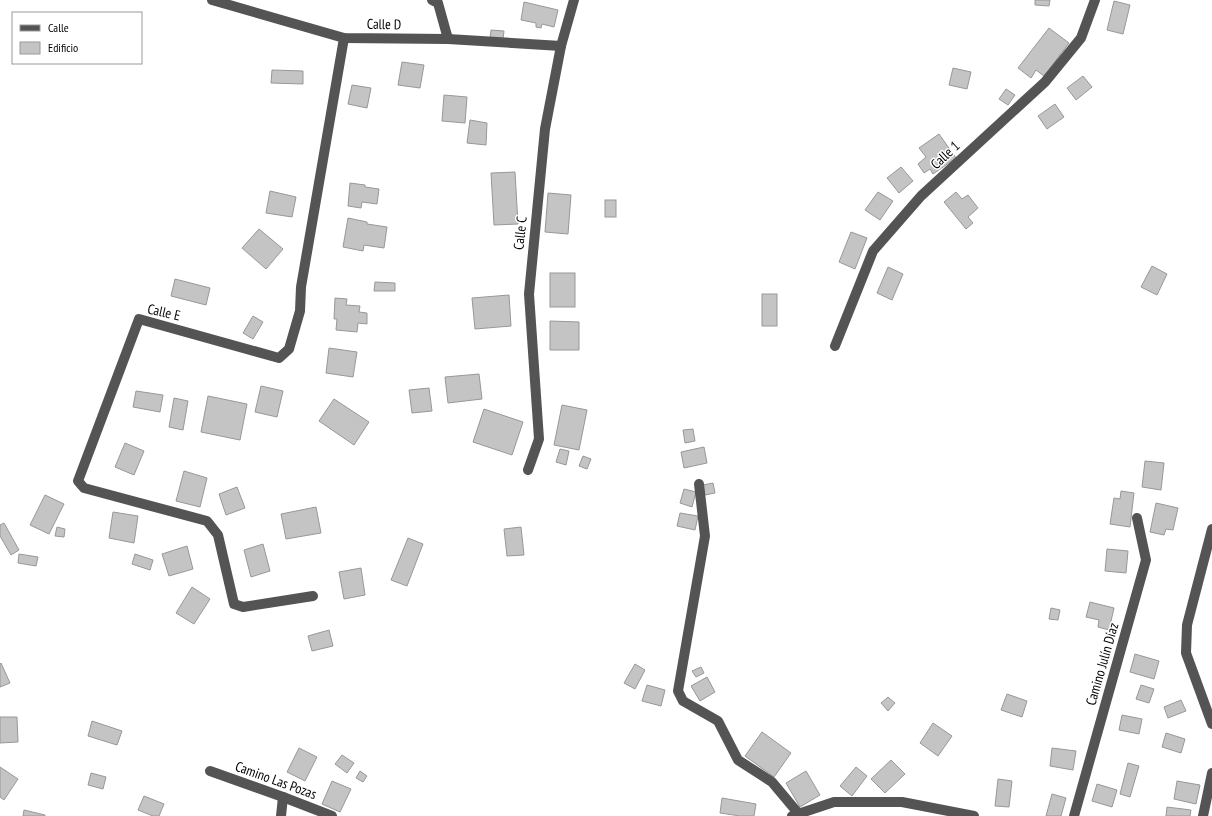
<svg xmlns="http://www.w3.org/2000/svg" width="1212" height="816" font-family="'PT Sans Narrow',sans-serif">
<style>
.building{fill:#c4c4c4;stroke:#989898}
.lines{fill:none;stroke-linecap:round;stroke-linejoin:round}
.minor{stroke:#545454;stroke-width:10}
.labels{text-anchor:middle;stroke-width:3;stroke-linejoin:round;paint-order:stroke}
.street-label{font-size:14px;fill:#000;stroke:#fff}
</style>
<rect width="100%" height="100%" fill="#fff"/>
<!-- building -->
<g class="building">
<path d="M 1035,0 L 1050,0 L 1049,6 L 1035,5 Z"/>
<path d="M 1114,1 L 1130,5 L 1123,34 L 1107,30 Z"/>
<path d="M 524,2 L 558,10 L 554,27 L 542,24 L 541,28 L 536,27 L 536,23 L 521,20 Z"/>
<path d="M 1049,28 L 1069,43 L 1044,76 L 1036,70 L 1031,78 L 1018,68 Z"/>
<path d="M 491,30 L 504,31 L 503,39 L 490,38 Z"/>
<path d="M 402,62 L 424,65 L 420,88 L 398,85 Z"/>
<path d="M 953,68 L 971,72 L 967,89 L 949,85 Z"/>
<path d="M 272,70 L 303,71 L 303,84 L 271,83 Z"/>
<path d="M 1083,76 L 1092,87 L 1076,100 L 1067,88 Z"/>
<path d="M 352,85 L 371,88 L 367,108 L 348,104 Z"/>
<path d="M 1006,89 L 1015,95 L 1008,105 L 999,99 Z"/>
<path d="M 444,95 L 467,97 L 465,123 L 442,121 Z"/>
<path d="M 1055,104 L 1064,117 L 1047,129 L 1038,116 Z"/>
<path d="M 470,120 L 487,123 L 486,145 L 467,143 Z"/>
<path d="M 939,134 L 956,158 L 933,174 L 930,169 L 924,173 L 918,164 L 926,157 L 919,148 Z"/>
<path d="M 901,167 L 913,181 L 899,193 L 887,178 Z"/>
<path d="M 515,172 L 518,224 L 494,225 L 491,173 Z"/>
<path d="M 350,183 L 365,185 L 365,187 L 379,189 L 377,204 L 362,202 L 361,208 L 348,206 Z"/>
<path d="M 270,191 L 296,197 L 292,217 L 266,213 Z"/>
<path d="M 878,192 L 893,201 L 880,220 L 865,210 Z"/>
<path d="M 956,192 L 962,199 L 968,195 L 978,208 L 968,217 L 973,223 L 966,229 L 944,202 Z"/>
<path d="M 548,193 L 571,195 L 568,234 L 545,232 Z"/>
<rect x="605" y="200" width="11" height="17"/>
<path d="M 348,218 L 367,222 L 367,224 L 387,227 L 384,248 L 364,245 L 363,251 L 343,247 Z"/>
<path d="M 259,229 L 283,249 L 266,269 L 242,248 Z"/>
<path d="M 851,232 L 867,238 L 855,269 L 839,262 Z"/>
<path d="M 1152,266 L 1167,274 L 1157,295 L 1141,287 Z"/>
<path d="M 888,267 L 903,274 L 892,300 L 877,293 Z"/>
<rect x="550" y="273" width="25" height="34"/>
<path d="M 175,279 L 210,288 L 206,305 L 171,296 Z"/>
<path d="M 375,282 L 395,283 L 395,291 L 374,291 Z"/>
<rect x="762" y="294" width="15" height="32"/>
<path d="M 509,295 L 511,326 L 475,329 L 472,298 Z"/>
<path d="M 335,298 L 347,299 L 346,305 L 360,306 L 359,312 L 367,313 L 367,324 L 358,323 L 357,332 L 336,330 L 337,319 L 334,319 Z"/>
<path d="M 253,316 L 263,322 L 253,339 L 243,333 Z"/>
<path d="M 550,321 L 579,322 L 579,350 L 550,350 Z"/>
<path d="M 329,348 L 357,352 L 353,377 L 326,373 Z"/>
<path d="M 479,374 L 482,399 L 448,403 L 445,377 Z"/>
<path d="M 261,386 L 283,391 L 277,417 L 255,412 Z"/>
<path d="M 429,388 L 432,411 L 412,413 L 409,390 Z"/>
<path d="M 136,391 L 163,395 L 160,412 L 133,407 Z"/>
<path d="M 208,396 L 247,404 L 240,440 L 201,432 Z"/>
<path d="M 174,398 L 188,401 L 183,430 L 169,427 Z"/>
<path d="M 334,399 L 369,422 L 354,445 L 319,421 Z"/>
<path d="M 562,405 L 587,410 L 579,450 L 554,445 Z"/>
<path d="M 484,409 L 523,422 L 512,455 L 473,442 Z"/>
<path d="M 693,429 L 695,441 L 685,443 L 683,430 Z"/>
<path d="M 125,443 L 144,451 L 134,475 L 115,467 Z"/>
<path d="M 704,447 L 707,463 L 684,468 L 681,452 Z"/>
<path d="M 560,449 L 569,451 L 566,465 L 556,462 Z"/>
<path d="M 583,456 L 591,459 L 587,469 L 579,466 Z"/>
<path d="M 1145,461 L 1164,463 L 1161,490 L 1142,487 Z"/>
<path d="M 184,471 L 207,478 L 200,507 L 176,501 Z"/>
<path d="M 713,483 L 715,493 L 705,495 L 703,485 Z"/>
<path d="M 237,487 L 245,508 L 226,515 L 219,494 Z"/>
<path d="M 684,489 L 696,492 L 692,507 L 680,503 Z"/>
<path d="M 1121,491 L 1134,493 L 1130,527 L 1110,524 L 1114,498 L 1120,499 Z"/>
<path d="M 45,495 L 64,504 L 49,534 L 30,525 Z"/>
<path d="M 1156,503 L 1178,508 L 1173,530 L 1166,529 L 1164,535 L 1150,532 Z"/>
<path d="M 316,507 L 321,533 L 286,539 L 281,514 Z"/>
<path d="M 113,512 L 138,516 L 134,543 L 109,538 Z"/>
<path d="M 680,513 L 698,516 L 695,530 L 677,526 Z"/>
<path d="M 4,523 L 19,550 L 11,555 L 0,536 L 0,525 Z"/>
<path d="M 57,527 L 65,529 L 64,537 L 55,536 Z"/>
<path d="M 521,527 L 524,555 L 507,556 L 504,529 Z"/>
<path d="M 408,538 L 423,544 L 407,586 L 391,580 Z"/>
<path d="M 263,544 L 270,571 L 251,577 L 244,550 Z"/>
<path d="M 187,546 L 193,569 L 169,576 L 162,554 Z"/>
<path d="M 1107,549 L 1128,551 L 1126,573 L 1105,571 Z"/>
<path d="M 19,554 L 38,557 L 36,566 L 18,563 Z"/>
<path d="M 135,554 L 153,560 L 150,570 L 132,564 Z"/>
<path d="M 361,568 L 365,595 L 344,599 L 339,572 Z"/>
<path d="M 192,587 L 210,599 L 194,624 L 176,613 Z"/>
<path d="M 1090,602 L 1114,608 L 1109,630 L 1098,627 L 1099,620 L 1086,617 Z"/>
<path d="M 1051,608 L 1060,610 L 1058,620 L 1049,619 Z"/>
<path d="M 329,630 L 333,646 L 312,651 L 308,636 Z"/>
<path d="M 1135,654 L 1159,661 L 1154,679 L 1130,672 Z"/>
<path d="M 1,663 L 10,683 L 0,687 L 0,664 Z"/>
<path d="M 635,664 L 645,670 L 635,689 L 624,683 Z"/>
<path d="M 701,667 L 704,673 L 696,677 L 692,671 Z"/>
<path d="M 707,677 L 715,692 L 700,701 L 691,686 Z"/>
<path d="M 647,685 L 665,690 L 661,706 L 642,701 Z"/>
<path d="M 1141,685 L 1154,689 L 1149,703 L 1136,699 Z"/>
<path d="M 1007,694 L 1027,701 L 1022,717 L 1001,710 Z"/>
<path d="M 888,697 L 895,703 L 888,711 L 881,703 Z"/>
<path d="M 1181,700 L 1186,711 L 1168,718 L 1164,707 Z"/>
<path d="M 1122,715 L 1142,719 L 1139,734 L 1119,730 Z"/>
<path d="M 0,717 L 17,717 L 18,742 L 0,743 Z"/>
<path d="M 92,721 L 122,731 L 117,745 L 88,736 Z"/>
<path d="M 933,723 L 952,736 L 938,756 L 920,743 Z"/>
<path d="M 762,732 L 791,753 L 774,777 L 745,756 Z"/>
<path d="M 1166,733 L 1185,739 L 1181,753 L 1162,747 Z"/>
<path d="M 299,748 L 317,757 L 305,781 L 287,772 Z"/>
<path d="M 1052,748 L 1076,751 L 1073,770 L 1050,766 Z"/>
<path d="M 342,755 L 354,763 L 347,773 L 335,764 Z"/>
<path d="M 891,760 L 905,774 L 885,793 L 871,779 Z"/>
<path d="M 1128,763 L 1139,766 L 1130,797 L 1120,794 Z"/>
<path d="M 0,767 L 18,779 L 4,800 L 0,797 Z"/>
<path d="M 856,767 L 867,776 L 852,796 L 840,786 Z"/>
<path d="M 360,771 L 367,776 L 363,782 L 356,778 Z"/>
<path d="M 806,771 L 820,795 L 800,807 L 786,783 Z"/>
<path d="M 91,773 L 106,777 L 103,789 L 88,785 Z"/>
<path d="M 998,779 L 1012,781 L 1009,807 L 995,806 Z"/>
<path d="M 332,781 L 351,789 L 340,812 L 322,804 Z"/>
<path d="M 1177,781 L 1200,785 L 1196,804 L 1174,799 Z"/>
<path d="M 1097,784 L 1117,790 L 1112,807 L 1092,801 Z"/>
<path d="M 1052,794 L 1066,798 L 1061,816 L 1046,816 Z"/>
<path d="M 144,796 L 164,804 L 159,816 L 153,816 L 138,810 Z"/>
<path d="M 722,798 L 756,804 L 754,816 L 740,816 L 720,813 Z"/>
<path d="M 1167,807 L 1191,810 L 1190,816 L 1166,816 Z"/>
<path d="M 24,810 L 45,815 L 45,816 L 23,816 Z"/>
</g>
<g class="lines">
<!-- minor -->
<g class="minor">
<path d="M 212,0 L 344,38 L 448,39 L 561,46"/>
<path d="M 432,0 L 438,3 L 448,39"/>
<path d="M 835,346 L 873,251 L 921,196 L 1045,82 L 1081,38 L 1095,0"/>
<path d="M 528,470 L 539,439 L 529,294 L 545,129 L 561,46 L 574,0"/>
<path d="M 699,484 L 705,536 L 678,691 L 683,701 L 718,721 L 738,760 L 772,782 L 798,813"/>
<path d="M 1212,529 L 1187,625 L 1186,653 L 1212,724"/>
<path d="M 313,596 L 243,607 L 234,604 L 218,535 L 207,521 L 84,488 L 78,481 L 139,319 L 279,358 L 289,349 L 300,311 L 301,287 L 344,38"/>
<path d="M 210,771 L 283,797 L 332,816"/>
<path d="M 281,816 L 283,797"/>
<path d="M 792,816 L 834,802 L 902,802 L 974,816"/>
<path d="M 1074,816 L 1146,560 L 1137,518"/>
<path d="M 1203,816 L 1212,773"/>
</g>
</g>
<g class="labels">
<!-- street labels -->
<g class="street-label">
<text transform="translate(384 24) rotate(1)" y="5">Calle D</text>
<text transform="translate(945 155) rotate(-43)" y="5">Calle 1</text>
<text transform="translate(520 233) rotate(-84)" y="5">Calle C</text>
<text transform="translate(164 312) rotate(13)" y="5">Calle E</text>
<text transform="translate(1102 664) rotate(-74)" y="5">Camino Julín Díaz</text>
<text transform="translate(276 780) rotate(20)" y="5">Camino Las Pozas</text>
</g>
</g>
<!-- legend -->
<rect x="12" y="12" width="130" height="52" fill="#ffffff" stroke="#999999"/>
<rect x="20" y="25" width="20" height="6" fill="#545454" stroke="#999999"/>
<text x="48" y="32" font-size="12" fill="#000000">Calle</text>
<rect x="20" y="42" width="20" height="12" fill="#c4c4c4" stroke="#999999"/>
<text x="48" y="52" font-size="12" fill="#000000">Edificio</text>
</svg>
